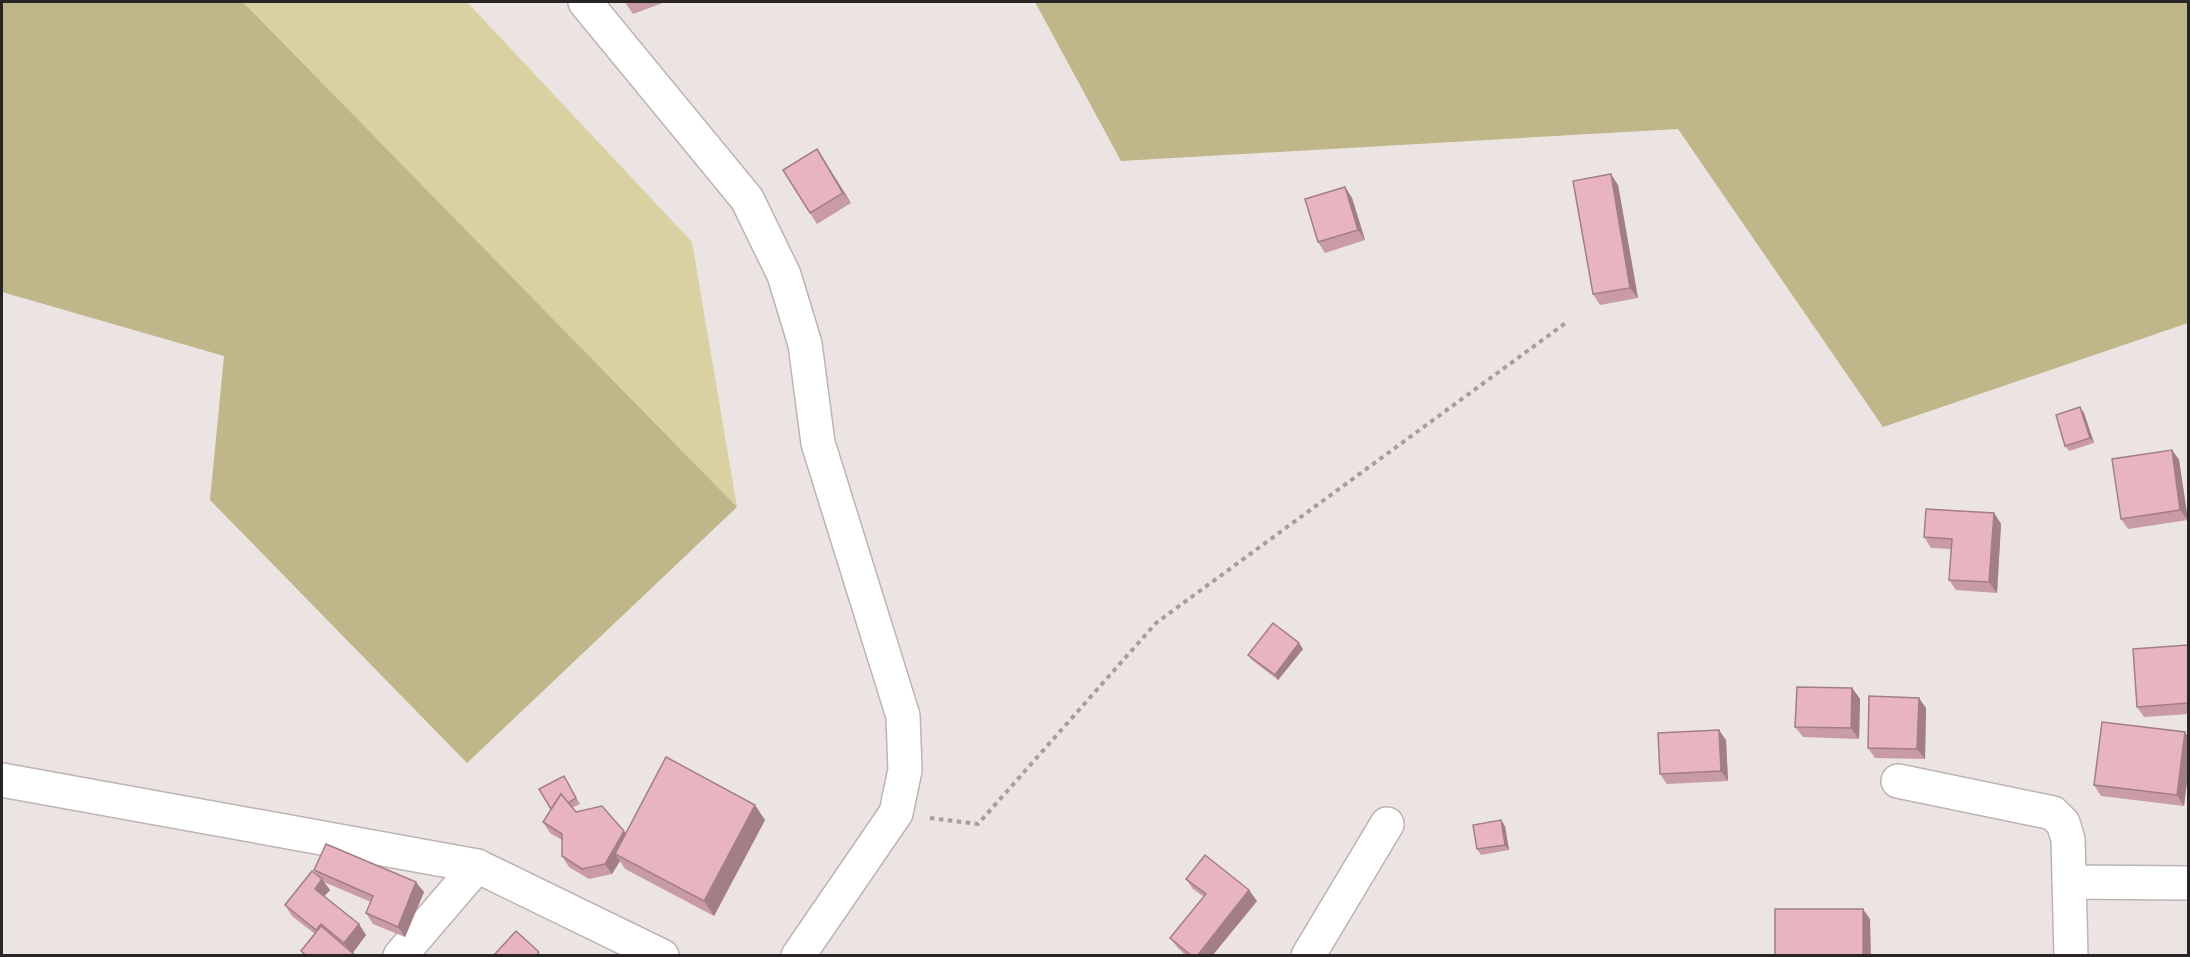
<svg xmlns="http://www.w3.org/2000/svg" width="2190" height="957" font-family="Cabin,sans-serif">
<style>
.green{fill:#dad1a3}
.forest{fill:#bfb689}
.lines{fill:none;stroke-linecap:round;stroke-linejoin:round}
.minor-casing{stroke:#bcb4b2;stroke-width:36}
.path{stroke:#a49e9d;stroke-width:4;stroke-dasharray:4.5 4.5;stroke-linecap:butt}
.minor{stroke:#fff;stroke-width:33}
.wall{fill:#c89ba5}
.shaded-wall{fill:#a27e86}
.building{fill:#e8b4c0;stroke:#a27e86;stroke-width:1.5}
</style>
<rect width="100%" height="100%" fill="#ece4e2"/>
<!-- green -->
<path class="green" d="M 243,2 L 467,2 L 692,242 L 737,507 Z"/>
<!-- forest -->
<g class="forest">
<path d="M 2,2 L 243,2 L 737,507 L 467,763 L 210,500 L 224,356 L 2,292 Z"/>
<path d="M 1035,2 L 2188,2 L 2188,323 L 1883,427 L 1678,129 L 1121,161 Z"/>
</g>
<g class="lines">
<!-- minor casing -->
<g class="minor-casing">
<g id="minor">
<path d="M 585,2 L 747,199 L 784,275 L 805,344 L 818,443 L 903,716 L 905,770 L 896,813 L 798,956"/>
<path d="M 2,780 L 477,866 L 662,956"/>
<path d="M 1898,781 L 2053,813 L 2063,823 L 2068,839 L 2071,956"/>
<path d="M 2069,882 L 2188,883"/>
<path d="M 400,956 L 477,866"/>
<path d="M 1308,956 L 1387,824"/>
</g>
</g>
<!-- path -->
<path class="path" d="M 930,818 L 978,824 L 1156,623 L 1567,322"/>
<!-- minor -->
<use href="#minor" class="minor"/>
</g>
<!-- wall -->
<g class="wall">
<path d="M 625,2 L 665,2 L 633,14 Z"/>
<path d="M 817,149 L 851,203 L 817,224 L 810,213 Z"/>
<path d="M 1618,185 L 1638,298 L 1600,305 L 1593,294 Z"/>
<path d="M 1345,187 L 1352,198 L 1365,240 L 1325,253 L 1318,242 Z"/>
<path d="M 2084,413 L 2094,443 L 2069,451 L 2065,446 Z"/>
<path d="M 2172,450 L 2179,460 L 2188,520 L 2128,529 L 2121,519 Z"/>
<path d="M 1994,513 L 2001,524 L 1997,593 L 1956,590 L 1949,580 L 1951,549 L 1931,548 L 1924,537 Z"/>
<path d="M 2188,645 L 2188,714 L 2144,717 L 2137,707 Z"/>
<path d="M 1303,649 L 1278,680 L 1252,660 L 1248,655 Z"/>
<path d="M 1852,688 L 1860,699 L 1859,739 L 1803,737 L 1795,727 Z"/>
<path d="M 1926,708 L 1925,759 L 1875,758 L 1868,748 Z"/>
<path d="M 2185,732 L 2188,737 L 2188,773 L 2184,806 L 2101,796 L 2094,785 Z"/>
<path d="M 1726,740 L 1728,781 L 1667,784 L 1660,774 Z"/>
<path d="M 564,776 L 580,804 L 572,808 L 576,812 L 626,833 L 765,820 L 714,916 L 625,869 L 620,861 L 612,874 L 589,879 L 569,867 L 562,856 L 562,840 L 550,833 L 543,822 L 551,809 Z"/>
<path d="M 1505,826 L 1509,850 L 1481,855 L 1477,849 Z"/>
<path d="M 314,870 L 424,892 L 405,937 L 373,924 L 366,913 L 371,902 L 324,882 L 330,890 L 324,896 L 366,935 L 353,952 L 356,956 L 304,956 L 301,951 L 315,934 L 292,916 L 285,905 L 319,876 Z"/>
<path d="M 1186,879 L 1257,901 L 1212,956 L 1186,956 L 1178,948 L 1170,938 L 1204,897 L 1193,889 Z"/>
</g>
<!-- shaded-wall -->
<g class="shaded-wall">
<path d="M 817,149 L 824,160 L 851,203 L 843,193 Z"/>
<path d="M 1611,174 L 1618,185 L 1638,298 L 1630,288 Z"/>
<path d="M 1345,187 L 1352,198 L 1365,240 L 1358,230 Z"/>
<path d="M 2080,407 L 2084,413 L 2094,443 L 2090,438 Z"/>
<path d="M 2172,450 L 2179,460 L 2188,520 L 2180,510 Z"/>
<path d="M 1994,513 L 2001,524 L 1997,593 L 1989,582 Z"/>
<path d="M 1299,643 L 1303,649 L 1278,680 L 1275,675 Z"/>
<path d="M 1852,688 L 1860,699 L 1859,739 L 1851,728 Z"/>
<path d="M 1919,698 L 1926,708 L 1925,759 L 1917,749 Z"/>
<path d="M 1719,730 L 1726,740 L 1728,781 L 1721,771 Z"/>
<path d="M 2185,732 L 2188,737 L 2188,773 L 2184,806 L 2177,795 Z"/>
<path d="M 755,805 L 765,820 L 714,916 L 704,901 Z"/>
<path d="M 1501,820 L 1505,826 L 1509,850 L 1505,845 Z"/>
<path d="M 624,831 L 631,841 L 615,854 L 620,861 L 612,874 L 605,864 Z"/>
<path d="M 322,879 L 330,890 L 322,899 L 315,889 Z"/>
<path d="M 416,882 L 424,892 L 405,937 L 398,927 Z"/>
<path d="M 1249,890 L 1257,901 L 1212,956 L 1197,956 Z"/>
<path d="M 1863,909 L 1870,919 L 1871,956 L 1863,956 Z"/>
<path d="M 359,924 L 366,935 L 352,954 L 344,943 Z"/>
</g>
<!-- building -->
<g class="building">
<path d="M 817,149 L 843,193 L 810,213 L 783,170 Z"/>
<path d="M 1611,174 L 1630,288 L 1593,294 L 1573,181 Z"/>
<path d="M 1345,187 L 1358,230 L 1318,242 L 1305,199 Z"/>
<path d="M 2080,407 L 2090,438 L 2065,446 L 2056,415 Z"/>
<path d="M 2172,450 L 2180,510 L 2121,519 L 2112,459 Z"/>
<path d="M 1926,509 L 1994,513 L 1989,582 L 1949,580 L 1952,539 L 1924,537 Z"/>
<path d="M 1273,623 L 1299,643 L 1275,675 L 1248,655 Z"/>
<path d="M 2188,645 L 2188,703 L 2137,707 L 2133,649 Z"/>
<path d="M 1797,687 L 1852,688 L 1851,728 L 1795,727 Z"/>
<path d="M 1869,696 L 1919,698 L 1917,749 L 1868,748 Z"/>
<path d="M 2102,722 L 2185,732 L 2177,795 L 2094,785 Z"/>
<path d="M 1719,730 L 1721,771 L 1660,774 L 1658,733 Z"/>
<path d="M 666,757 L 755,805 L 704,901 L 615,854 Z"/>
<path d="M 564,776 L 576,798 L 568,803 L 561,794 L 551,809 L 539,789 Z"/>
<path d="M 561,794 L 576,812 L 602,806 L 624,831 L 605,864 L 582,869 L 562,856 L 562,834 L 543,822 Z"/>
<path d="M 1501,820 L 1505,845 L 1477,849 L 1473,825 Z"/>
<path d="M 326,844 L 416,882 L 398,927 L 366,913 L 373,896 L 314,870 Z"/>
<path d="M 1205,855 L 1249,890 L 1197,956 L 1192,956 L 1170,938 L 1206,894 L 1186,879 Z"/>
<path d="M 312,871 L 322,879 L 315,889 L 359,924 L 344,943 L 321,924 L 316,930 L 285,905 Z"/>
<rect x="1775" y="909" width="88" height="47"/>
<path d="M 321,926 L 356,956 L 307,956 L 301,951 Z"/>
<path d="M 516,931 L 539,952 L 536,956 L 493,956 Z"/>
</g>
<!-- border -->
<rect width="2190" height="957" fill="none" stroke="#282524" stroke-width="6"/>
</svg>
